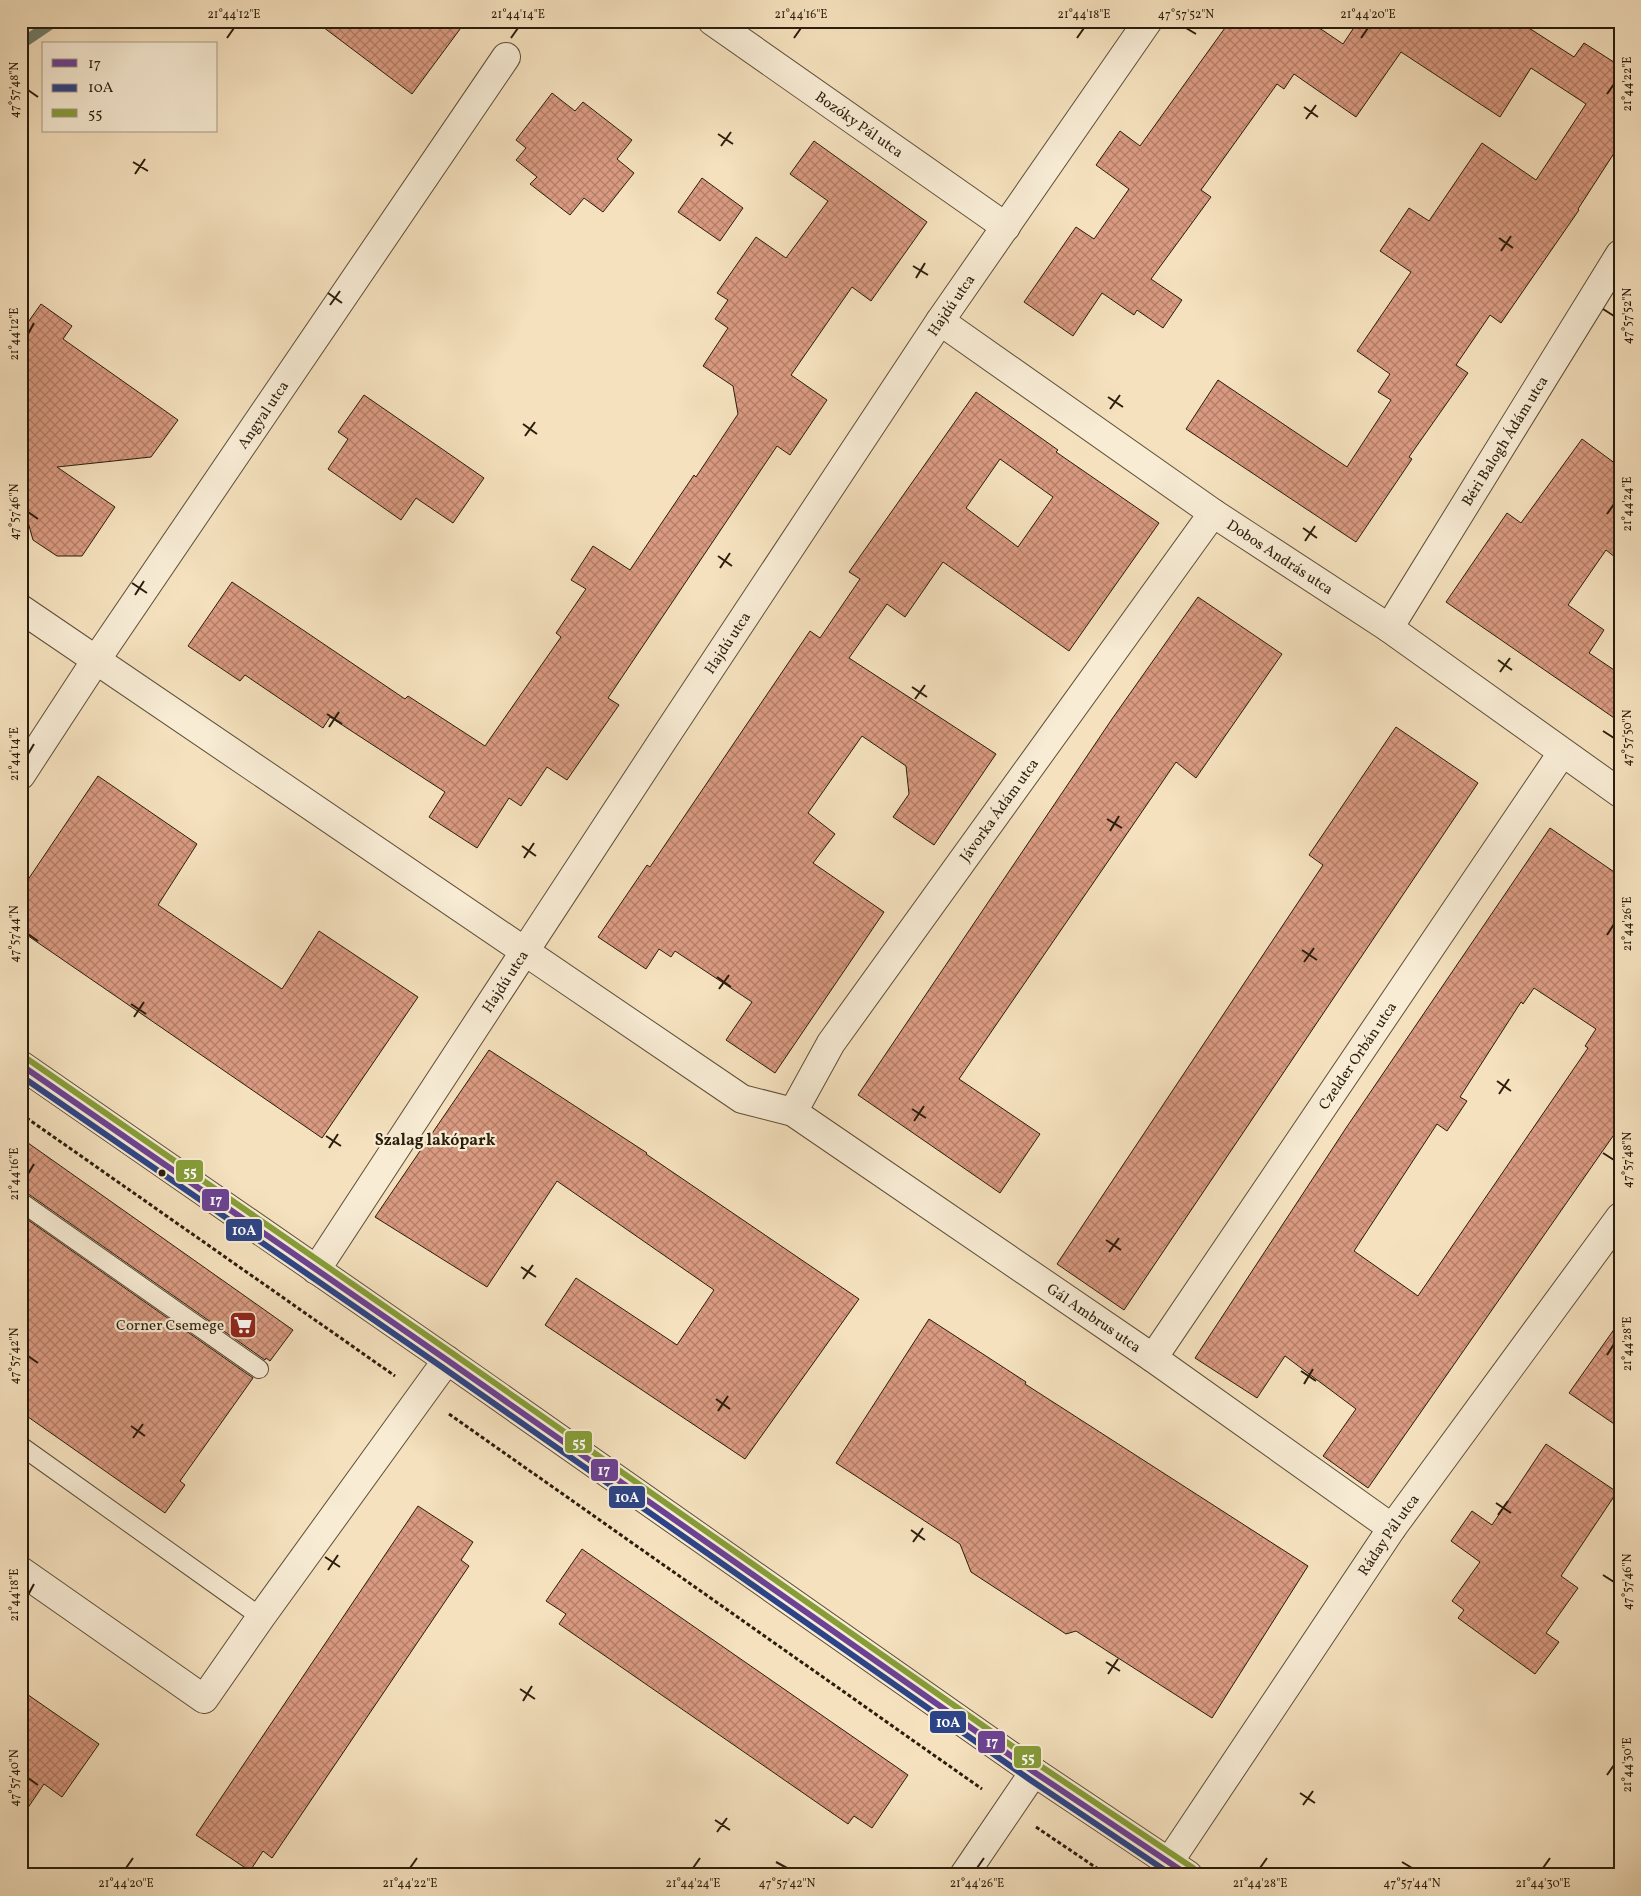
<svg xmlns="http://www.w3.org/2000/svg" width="1641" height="1896" font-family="Vollkorn,serif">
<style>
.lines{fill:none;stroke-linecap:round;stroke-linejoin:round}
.stream{stroke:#6f7e6c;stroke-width:11}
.building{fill:url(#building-cross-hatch);stroke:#2b1d0c;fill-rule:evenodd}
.service-casing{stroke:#5e4e38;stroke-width:20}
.minor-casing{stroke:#5e4e38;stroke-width:30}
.path{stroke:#2b1d0c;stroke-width:3;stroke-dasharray:4 2.5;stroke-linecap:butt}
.service{stroke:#f8ecd5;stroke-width:18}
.minor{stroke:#f8ecd5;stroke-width:28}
.bus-1-casing{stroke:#f8ecd5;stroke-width:10}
.bus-2-casing{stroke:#f8ecd5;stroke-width:10}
.bus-3-casing{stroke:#f8ecd5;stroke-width:10}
.bus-1{stroke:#6b4294;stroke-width:6}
.bus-2{stroke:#2c4487;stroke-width:6}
.bus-3{stroke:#869d38;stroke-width:6}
.ticks{fill:none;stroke:#2b1d0c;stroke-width:2}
.bus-dot{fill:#2b1d0c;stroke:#f8ecd5;stroke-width:2}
.labels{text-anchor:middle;stroke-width:4.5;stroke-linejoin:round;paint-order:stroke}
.street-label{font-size:15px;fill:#2b1d0c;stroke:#f8ecd5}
.poi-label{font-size:15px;fill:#2b1d0c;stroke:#f8ecd5;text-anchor:end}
.neighbourhood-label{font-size:16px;font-weight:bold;fill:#2b1d0c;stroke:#f8ecd5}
.line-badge{stroke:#f8ecd5;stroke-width:2}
.badge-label{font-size:14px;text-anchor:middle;font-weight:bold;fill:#fff}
.neatline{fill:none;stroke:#2b1d0c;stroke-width:2}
.ticks-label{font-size:12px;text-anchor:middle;fill:#2b1d0c}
</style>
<defs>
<pattern id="building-cross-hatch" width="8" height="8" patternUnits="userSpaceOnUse" patternTransform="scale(1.25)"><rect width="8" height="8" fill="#da9a81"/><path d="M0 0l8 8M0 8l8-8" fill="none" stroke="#b17d68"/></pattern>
</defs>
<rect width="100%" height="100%" fill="#f5e1be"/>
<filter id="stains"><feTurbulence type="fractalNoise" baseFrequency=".004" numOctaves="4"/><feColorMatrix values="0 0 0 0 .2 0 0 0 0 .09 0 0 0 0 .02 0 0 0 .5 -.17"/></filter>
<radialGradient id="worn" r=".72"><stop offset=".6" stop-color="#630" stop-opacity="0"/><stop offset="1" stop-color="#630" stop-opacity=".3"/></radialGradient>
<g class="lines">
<!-- stream -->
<path class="stream" d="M 21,44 L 55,21"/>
</g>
<!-- building -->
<g class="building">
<path d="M 315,21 L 466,21 L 412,94 Z"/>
<path d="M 1230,21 L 1309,21 L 1343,44 L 1357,23 L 1354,21 L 1518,21 L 1574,57 L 1584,43 L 1620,66 L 1620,144 L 1578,209 L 1579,210 L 1501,323 L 1490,315 L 1456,365 L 1468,373 L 1409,457 L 1412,459 L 1356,542 L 1186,429 L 1218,380 L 1347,467 L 1391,400 L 1378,392 L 1390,374 L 1357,351 L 1411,272 L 1380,251 L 1409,208 L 1429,221 L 1482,143 L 1536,180 L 1586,104 L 1531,68 L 1500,117 L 1401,52 L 1356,117 L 1294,74 L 1284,89 L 1277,84 L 1201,190 L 1211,197 L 1151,279 L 1182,300 L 1163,328 L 1137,310 L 1134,315 L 1102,293 L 1073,336 L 1024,302 L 1076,227 L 1094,239 L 1129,189 L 1096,165 L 1120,131 L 1140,146 Z"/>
<path d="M 552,93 L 575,111 L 583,102 L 632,140 L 617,159 L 634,173 L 603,212 L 584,198 L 570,215 L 530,184 L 537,177 L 516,160 L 526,148 L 516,140 Z"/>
<path d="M 814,141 L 927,222 L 871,301 L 852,287 L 791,375 L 827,400 L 790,455 L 777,446 L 608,698 L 619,705 L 567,780 L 547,767 L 521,806 L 509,798 L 477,848 L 429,817 L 445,792 L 330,717 L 323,728 L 245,675 L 240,681 L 188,646 L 232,582 L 405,699 L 408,696 L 485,746 L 561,637 L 556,633 L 586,589 L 571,580 L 593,546 L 630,570 L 694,475 L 696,477 L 738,414 L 733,386 L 703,366 L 728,328 L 715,319 L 728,300 L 717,293 L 756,237 L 786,258 L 828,201 L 790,174 Z"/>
<path d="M 702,178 L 743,208 L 720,241 L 678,212 Z"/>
<path d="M 41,304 L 72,326 L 63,339 L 178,420 L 151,457 L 57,467 L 115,507 L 82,556 L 57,556 L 33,540 L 21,497 L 21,332 Z"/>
<path d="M 976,392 L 1058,450 L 1056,452 L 1159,523 L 1069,651 L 943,562 L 905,617 L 887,604 L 849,658 L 996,754 L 934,845 L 893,817 L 909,794 L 906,766 L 862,736 L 808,813 L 835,834 L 813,863 L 884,912 L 775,1073 L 726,1040 L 752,1002 L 675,951 L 671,957 L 659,949 L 646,969 L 598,937 L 647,865 L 650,867 L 810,631 L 820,638 L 860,579 L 849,572 ZM 1000,459 L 1053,497 L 1018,547 L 966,508 Z"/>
<path d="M 364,395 L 484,478 L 453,523 L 416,498 L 401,520 L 328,469 L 348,439 L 338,432 Z"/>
<path d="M 1582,439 L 1620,467 L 1620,561 L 1606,550 L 1568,605 L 1604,630 L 1589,653 L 1620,674 L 1620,722 L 1446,602 L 1507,513 L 1521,523 Z"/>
<path d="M 1198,597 L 1282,654 L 1196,778 L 1176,762 L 959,1079 L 1040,1134 L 1000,1193 L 858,1095 L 1112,719 Z"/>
<path d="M 1396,727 L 1478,783 L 1124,1310 L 1057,1264 L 1323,865 L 1309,855 Z"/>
<path d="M 98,776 L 197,844 L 158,905 L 282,989 L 319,931 L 418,997 L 322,1138 L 21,931 L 21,890 Z"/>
<path d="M 1550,828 L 1620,876 L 1620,1126 L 1368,1488 L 1323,1456 L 1356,1409 L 1285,1356 L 1257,1398 L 1195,1358 L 1346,1128 ZM 1534,988 L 1596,1029 L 1585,1046 L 1588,1048 L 1418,1296 L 1354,1251 L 1437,1124 L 1447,1131 L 1467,1101 L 1460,1097 L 1521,1002 L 1523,1004 Z"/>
<path d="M 489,1050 L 647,1153 L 646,1154 L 859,1299 L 745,1459 L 545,1325 L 576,1278 L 677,1345 L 714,1290 L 557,1181 L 487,1287 L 375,1217 Z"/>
<path d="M 21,1138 L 293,1330 L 270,1361 L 266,1358 L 265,1360 L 27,1193 L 21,1191 Z"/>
<path d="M 21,1215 L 253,1378 L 180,1481 L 185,1485 L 165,1513 L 21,1412 Z"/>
<path d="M 929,1319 L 1026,1382 L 1025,1384 L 1308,1566 L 1212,1718 L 1076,1631 L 1066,1634 L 971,1572 L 960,1544 L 836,1463 Z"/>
<path d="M 1620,1321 L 1620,1428 L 1569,1393 Z"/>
<path d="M 1546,1444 L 1617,1492 L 1561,1576 L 1578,1588 L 1546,1633 L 1559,1642 L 1535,1674 L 1458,1618 L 1464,1610 L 1452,1601 L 1480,1562 L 1451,1541 L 1472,1511 L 1492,1525 Z"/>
<path d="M 418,1506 L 473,1542 L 461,1560 L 469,1566 L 272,1858 L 263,1851 L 250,1871 L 196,1835 Z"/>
<path d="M 582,1549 L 908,1775 L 872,1828 L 854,1816 L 848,1824 L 559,1624 L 566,1614 L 546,1601 Z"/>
<path d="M 21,1690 L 99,1744 L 62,1797 L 44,1784 L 21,1818 Z"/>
</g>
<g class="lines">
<!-- service casing -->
<g class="service-casing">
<g id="service">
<path d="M 21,1202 L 259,1369"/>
<path d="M 21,1446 L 261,1617"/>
</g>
</g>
<!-- minor casing -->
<g class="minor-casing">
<g id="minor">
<path id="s1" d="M 712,21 L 1006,227"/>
<path id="s2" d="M 940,321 L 1213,513 L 1389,628 L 1620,793"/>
<path id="s3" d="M 21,609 L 742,1099 L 793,1112 L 1153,1358 L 1392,1528"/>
<path id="s4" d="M 1389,628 L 1620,254"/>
<path id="s5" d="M 21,775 L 96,660 L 506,57"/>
<path d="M 21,1065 L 447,1360 L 1034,1772 L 1188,1875"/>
<path id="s6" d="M 793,1112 L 831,1043 L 1213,513"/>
<path id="s7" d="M 316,1270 L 665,737 L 940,321 L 1148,21"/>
<path id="s8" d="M 1153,1358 L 1562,753"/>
<path d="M 21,1571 L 204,1699 L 261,1617 L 447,1360"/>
<path id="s9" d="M 1169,1862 L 1392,1528 L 1620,1217"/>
<path d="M 964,1875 L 1034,1772"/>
</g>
</g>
<!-- path -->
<g class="path">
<path d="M 21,1114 L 395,1376"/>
<path d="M 449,1414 L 982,1789"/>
<path d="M 1036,1827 L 1107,1875"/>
</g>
<!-- service -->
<use href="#service" class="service"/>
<!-- minor -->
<use href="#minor" class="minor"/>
<!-- bus-1 casing -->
<g class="bus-1-casing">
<path id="bus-1" d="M 21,1065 L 447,1360 L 1034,1772 L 1188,1875"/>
</g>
<!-- bus-2 casing -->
<g class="bus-2-casing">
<path id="bus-2" d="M 21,1076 L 442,1367 L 1029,1779 L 1172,1875"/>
</g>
<!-- bus-3 casing -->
<g class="bus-3-casing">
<path id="bus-3" d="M 26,1058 L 452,1353 L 1039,1765 L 1193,1868"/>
</g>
<!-- bus-1 -->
<use href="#bus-1" class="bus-1"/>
<!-- bus-2 -->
<use href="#bus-2" class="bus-2"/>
<!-- bus-3 -->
<use href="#bus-3" class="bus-3"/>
</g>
<!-- ticks -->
<path class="ticks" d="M 1186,28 L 1196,34M 227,38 L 234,28M 511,38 L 518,28M 794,38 L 801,28M 1077,38 L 1084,28M 1361,38 L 1368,28M 28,90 L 38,97M 1607,94 L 1614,84M 1304,107 L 1318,117M 1306,119 L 1316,105M 718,134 L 733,144M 721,146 L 731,132M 133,162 L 148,171M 135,174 L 145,159M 1499,238 L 1513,248M 1501,251 L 1511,236M 913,266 L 928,275M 916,278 L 925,263M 328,293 L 342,303M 330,305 L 340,291M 1603,309 L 1614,316M 28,334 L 34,323M 1108,397 L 1123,407M 1110,409 L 1120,395M 523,424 L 537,434M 525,436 L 535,422M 28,512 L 38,519M 1607,514 L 1614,504M 1303,528 L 1317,538M 1305,541 L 1315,526M 718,556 L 732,566M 720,568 L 730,553M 132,583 L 147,593M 135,595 L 144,581M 1498,660 L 1512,670M 1500,672 L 1510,658M 912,687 L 927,697M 915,699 L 925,685M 327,714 L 342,724M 329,727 L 339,712M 1603,731 L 1614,738M 28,754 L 34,744M 1107,819 L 1122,828M 1110,831 L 1119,816M 522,846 L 536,856M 524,858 L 534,843M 28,934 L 38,941M 1607,935 L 1614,924M 1302,950 L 1317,960M 1304,962 L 1314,948M 717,977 L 731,987M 719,989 L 729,975M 131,1004 L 146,1014M 134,1017 L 144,1002M 1497,1081 L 1511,1091M 1499,1094 L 1509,1079M 912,1109 L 926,1118M 914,1121 L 924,1106M 326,1136 L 341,1146M 329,1148 L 338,1134M 1603,1153 L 1614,1160M 28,1174 L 34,1164M 1106,1240 L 1121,1250M 1109,1252 L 1119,1238M 521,1267 L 536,1277M 523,1279 L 533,1265M 1607,1355 L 1614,1344M 28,1356 L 38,1363M 1301,1371 L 1316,1381M 1304,1384 L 1313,1369M 716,1399 L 730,1409M 718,1411 L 728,1396M 131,1426 L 145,1436M 133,1438 L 143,1424M 1496,1503 L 1511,1513M 1498,1515 L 1508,1501M 911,1530 L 925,1540M 913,1542 L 923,1528M 325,1557 L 340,1567M 328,1570 L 338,1555M 1603,1575 L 1614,1582M 28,1595 L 34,1584M 1106,1662 L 1120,1671M 1108,1674 L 1118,1659M 520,1689 L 535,1699M 523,1701 L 532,1686M 1607,1775 L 1614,1765M 28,1778 L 38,1785M 1300,1793 L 1315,1803M 1303,1805 L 1313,1791M 715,1820 L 730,1830M 717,1832 L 727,1818M 776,1862 L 787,1868M 1402,1862 L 1412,1868M 126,1868 L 133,1858M 410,1868 L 417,1858M 693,1868 L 700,1858M 977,1868 L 984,1858M 1260,1868 L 1267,1858M 1543,1868 L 1550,1858"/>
<!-- icons -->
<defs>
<g id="supermarket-square" transform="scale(1.4375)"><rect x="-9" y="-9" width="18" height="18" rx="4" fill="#8f2418" stroke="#f8ecd5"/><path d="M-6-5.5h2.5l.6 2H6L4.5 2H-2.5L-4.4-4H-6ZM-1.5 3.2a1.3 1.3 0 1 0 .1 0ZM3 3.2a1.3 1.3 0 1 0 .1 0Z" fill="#fff"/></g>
</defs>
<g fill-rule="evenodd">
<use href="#supermarket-square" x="243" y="1325"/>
</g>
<!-- markers -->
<circle class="bus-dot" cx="162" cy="1173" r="4.5"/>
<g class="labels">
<!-- street labels -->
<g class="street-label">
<text dy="5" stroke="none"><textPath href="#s1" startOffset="180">Bozóky Pál utca</textPath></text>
<text dy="5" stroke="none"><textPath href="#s7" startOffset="1155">Hajdú utca</textPath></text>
<text dy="5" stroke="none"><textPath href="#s5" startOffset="434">Angyal utca</textPath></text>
<text dy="5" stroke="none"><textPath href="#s4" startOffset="220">Béri Balogh Ádám utca</textPath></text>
<text dy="5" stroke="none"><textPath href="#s2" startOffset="414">Dobos András utca</textPath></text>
<text dy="5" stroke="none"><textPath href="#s7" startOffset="750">Hajdú utca</textPath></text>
<text dy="5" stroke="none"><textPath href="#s6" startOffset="366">Jávorka Ádám utca</textPath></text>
<text dy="5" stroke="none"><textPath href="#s7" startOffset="345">Hajdú utca</textPath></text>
<text dy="5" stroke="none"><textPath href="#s8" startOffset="365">Czelder Orbán utca</textPath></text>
<text dy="5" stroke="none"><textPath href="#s3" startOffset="1289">Gál Ambrus utca</textPath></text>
<text dy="5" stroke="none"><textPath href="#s9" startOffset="394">Ráday Pál utca</textPath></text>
</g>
<!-- poi labels -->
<g class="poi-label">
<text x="224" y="1330">Corner Csemege</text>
</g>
<!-- neighbourhood labels -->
<g class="neighbourhood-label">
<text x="435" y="1145">Szalag lakópark</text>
</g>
</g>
<g class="line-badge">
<rect x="175" y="1159" width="29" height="24" rx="5" fill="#869d38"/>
<rect x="201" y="1188" width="29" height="24" rx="5" fill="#6b4294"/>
<rect x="225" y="1218" width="38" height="24" rx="5" fill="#2c4487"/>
<rect x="564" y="1430" width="29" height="24" rx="5" fill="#869d38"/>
<rect x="590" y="1458" width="29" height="24" rx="5" fill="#6b4294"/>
<rect x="608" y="1485" width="38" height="24" rx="5" fill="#2c4487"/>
<rect x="929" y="1710" width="38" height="24" rx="5" fill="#2c4487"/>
<rect x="977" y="1730" width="29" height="24" rx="5" fill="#6b4294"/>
<rect x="1013" y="1745" width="29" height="24" rx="5" fill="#869d38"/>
</g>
<g class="badge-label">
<text x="190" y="1176">55</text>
<text x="216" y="1205">17</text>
<text x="244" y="1235">10A</text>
<text x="579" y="1447">55</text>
<text x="604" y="1475">17</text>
<text x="627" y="1502">10A</text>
<text x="948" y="1727">10A</text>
<text x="992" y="1747">17</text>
<text x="1028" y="1762">55</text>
</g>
<!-- margin -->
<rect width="1641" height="1896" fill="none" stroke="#f5e1be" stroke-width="55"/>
<!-- legend -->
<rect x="42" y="42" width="175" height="90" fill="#f8ecd5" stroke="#a69985"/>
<rect x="52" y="59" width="25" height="8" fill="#6b4294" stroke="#a69985"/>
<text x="88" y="68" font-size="15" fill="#2b1d0c">17</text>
<rect x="52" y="84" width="25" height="8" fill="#2c4487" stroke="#a69985"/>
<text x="88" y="92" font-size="15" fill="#2b1d0c">10A</text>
<rect x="52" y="109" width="25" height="8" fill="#869d38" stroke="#a69985"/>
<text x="88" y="118" font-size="15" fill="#2b1d0c">55</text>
<rect x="28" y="28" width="1586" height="1840" class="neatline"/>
<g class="ticks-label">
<text x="234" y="18">21°44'12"E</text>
<text x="518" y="18">21°44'14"E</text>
<text x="801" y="18">21°44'16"E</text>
<text x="1084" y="18">21°44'18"E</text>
<text x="1186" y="18">47°57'52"N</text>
<text x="1368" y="18">21°44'20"E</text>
<text transform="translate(1627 84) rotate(-90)" y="4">21°44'22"E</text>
<text transform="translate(14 90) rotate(-90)" y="4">47°57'48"N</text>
<text transform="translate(1627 316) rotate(-90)" y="4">47°57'52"N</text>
<text transform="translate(14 334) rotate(-90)" y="4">21°44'12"E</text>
<text transform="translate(1627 504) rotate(-90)" y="4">21°44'24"E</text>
<text transform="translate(14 512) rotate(-90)" y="4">47°57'46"N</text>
<text transform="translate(1627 738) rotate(-90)" y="4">47°57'50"N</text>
<text transform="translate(14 754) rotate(-90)" y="4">21°44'14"E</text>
<text transform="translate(1627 924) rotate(-90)" y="4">21°44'26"E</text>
<text transform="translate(14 934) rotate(-90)" y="4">47°57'44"N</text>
<text transform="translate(1627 1160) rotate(-90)" y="4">47°57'48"N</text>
<text transform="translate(14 1174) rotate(-90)" y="4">21°44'16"E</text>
<text transform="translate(1627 1344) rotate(-90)" y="4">21°44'28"E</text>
<text transform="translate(14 1356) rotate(-90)" y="4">47°57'42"N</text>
<text transform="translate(1627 1582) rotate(-90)" y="4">47°57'46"N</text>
<text transform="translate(14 1595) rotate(-90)" y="4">21°44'18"E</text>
<text transform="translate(1627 1765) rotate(-90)" y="4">21°44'30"E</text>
<text transform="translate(14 1778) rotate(-90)" y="4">47°57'40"N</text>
<text x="126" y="1887">21°44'20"E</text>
<text x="410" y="1887">21°44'22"E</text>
<text x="693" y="1887">21°44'24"E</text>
<text x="787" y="1887">47°57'42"N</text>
<text x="977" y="1887">21°44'26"E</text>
<text x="1260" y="1887">21°44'28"E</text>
<text x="1412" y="1887">47°57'44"N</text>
<text x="1543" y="1887">21°44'30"E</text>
</g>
<rect width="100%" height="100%" filter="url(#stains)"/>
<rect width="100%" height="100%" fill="url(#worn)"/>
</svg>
